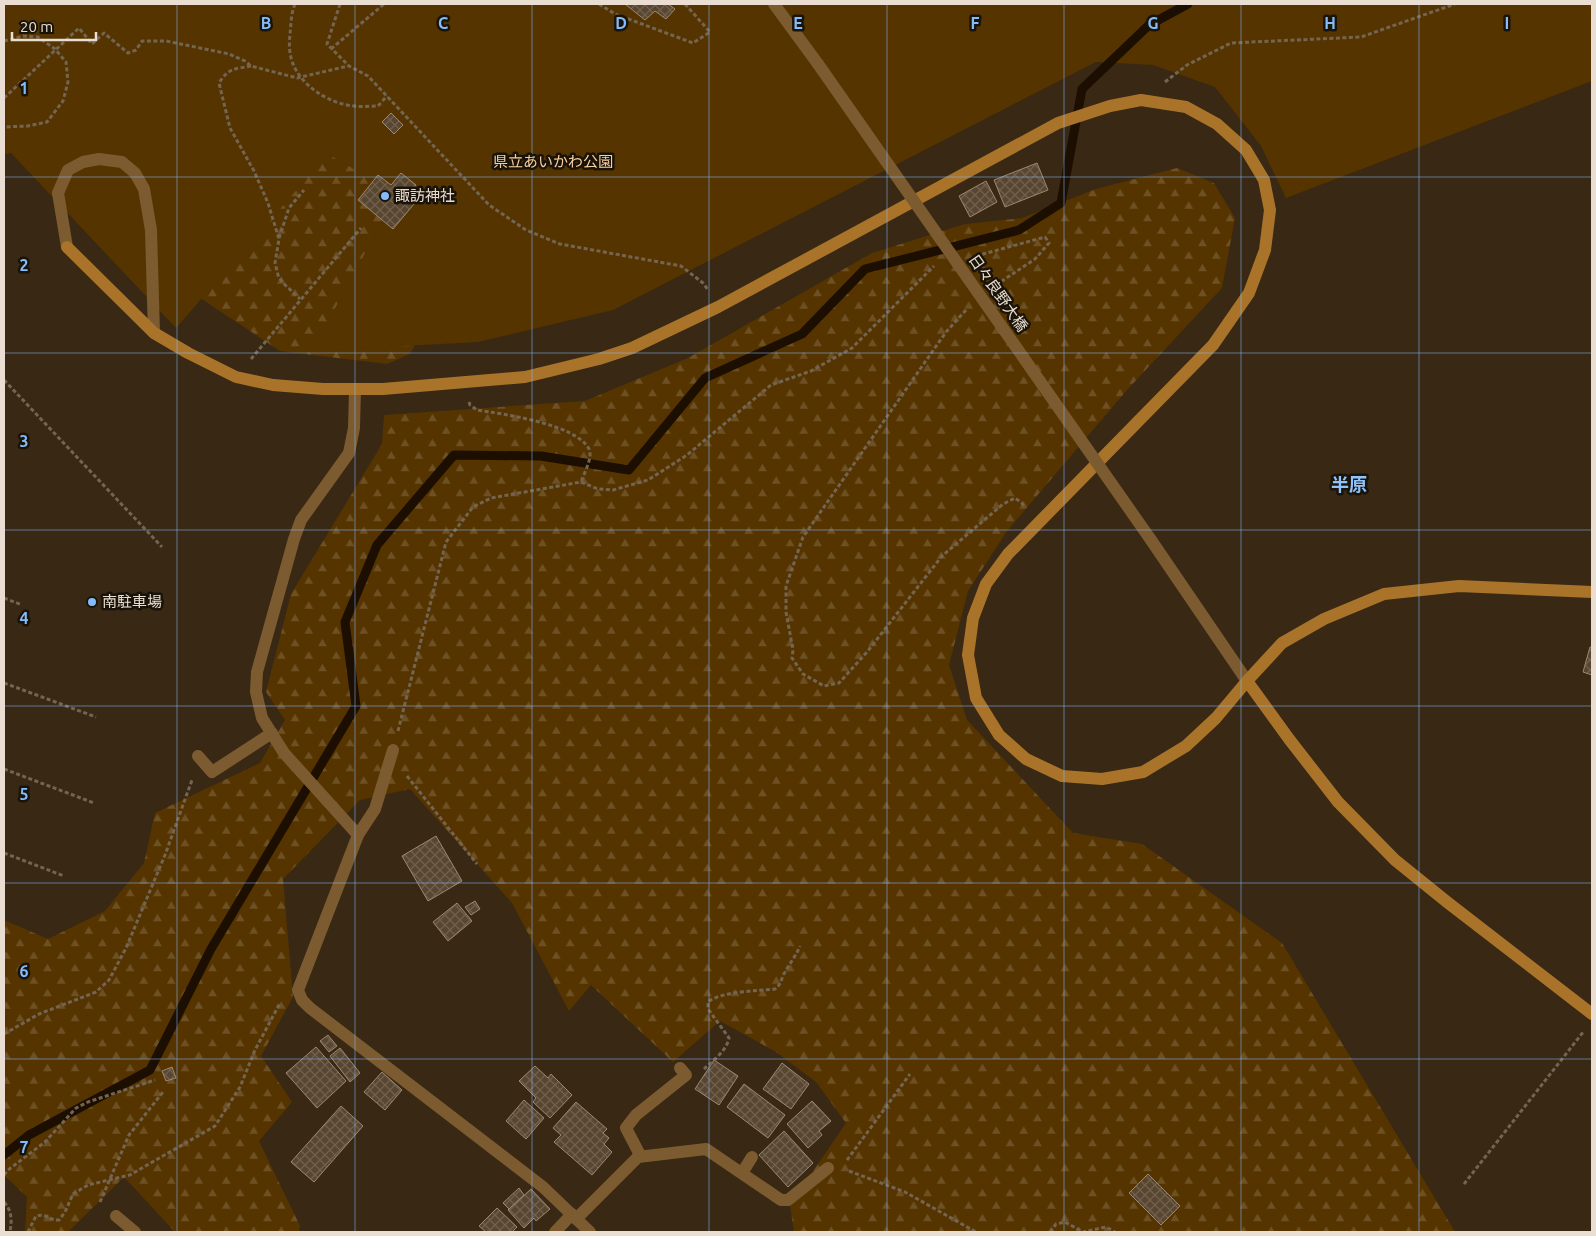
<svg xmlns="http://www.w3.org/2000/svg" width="1596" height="1236" font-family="Ubuntu,'Noto Sans JP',sans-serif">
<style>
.forest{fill:url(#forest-firs)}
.park{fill:#553400}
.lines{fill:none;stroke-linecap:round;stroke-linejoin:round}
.stream{stroke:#1c0e00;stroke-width:9}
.building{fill:url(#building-cross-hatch);stroke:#9c8870}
.path{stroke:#746553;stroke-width:3;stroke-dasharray:4 2.5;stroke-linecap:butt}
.lane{stroke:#7c5b30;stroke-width:12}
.street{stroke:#7c5b30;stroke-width:12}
.secondary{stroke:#a97429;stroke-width:12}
.lane-bridge{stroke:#7c5b30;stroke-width:12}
.grid{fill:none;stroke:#83bcfb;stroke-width:1;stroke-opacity:0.55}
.poi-dot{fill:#83bcfb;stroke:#1a1309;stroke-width:2}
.labels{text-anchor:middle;stroke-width:5;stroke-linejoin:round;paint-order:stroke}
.park-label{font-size:15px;fill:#fad09e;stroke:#1a1309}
.poi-label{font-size:15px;fill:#e9ded1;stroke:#1a1309;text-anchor:start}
.street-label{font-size:15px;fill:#e9ded1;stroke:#1a1309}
.quarter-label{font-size:18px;font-weight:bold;fill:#8fc3fe;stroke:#1a1309}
.grid-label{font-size:16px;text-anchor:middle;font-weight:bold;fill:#83bcfb;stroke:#1a1309;stroke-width:5;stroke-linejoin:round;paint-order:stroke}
</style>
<defs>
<pattern id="forest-firs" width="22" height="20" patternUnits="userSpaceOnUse" patternTransform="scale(1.25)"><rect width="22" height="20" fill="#553400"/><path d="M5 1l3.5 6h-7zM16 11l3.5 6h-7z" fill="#6d5124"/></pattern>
<pattern id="building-cross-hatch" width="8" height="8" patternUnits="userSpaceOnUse" patternTransform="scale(1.25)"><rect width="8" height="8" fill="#584630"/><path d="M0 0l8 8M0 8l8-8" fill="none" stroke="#70604d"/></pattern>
</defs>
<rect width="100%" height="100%" fill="#392813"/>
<!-- forest -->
<g class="forest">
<path d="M 361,119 L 434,311 L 410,354 L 387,364 L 280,351 L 185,288 Z"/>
<path d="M 1177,168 L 1214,183 L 1235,218 L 1222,288 L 1127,390 L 1007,531 L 968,591 L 949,665 L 967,720 L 1073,833 L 1142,844 L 1282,943 L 1455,1232 L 794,1232 L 790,1205 L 846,1123 L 816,1082 L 776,1052 L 720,1021 L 673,1062 L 591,985 L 569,1011 L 512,903 L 410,789 L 360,800 L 283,879 L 293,997 L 261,1056 L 292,1102 L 259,1141 L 300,1226 L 299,1232 L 175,1232 L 124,1177 L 68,1232 L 25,1232 L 27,1197 L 4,1175 L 4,920 L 48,939 L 105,911 L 144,863 L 155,813 L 260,763 L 285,720 L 266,692 L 291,594 L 382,444 L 384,415 L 585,401 L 688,358 L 872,253 L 965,224 L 1022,218 L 1096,189 Z"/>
</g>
<!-- park -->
<path class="park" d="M 4,4 L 1592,4 L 1592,81 L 1286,198 L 1261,146 L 1215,87 L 1153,65 L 1096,62 L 613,310 L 478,342 L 312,351 L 397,194 L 328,154 L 176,328 L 11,153 L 4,154 Z"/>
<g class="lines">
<!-- stream -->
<path class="stream" d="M 4,1155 L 29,1135 L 150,1070 L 211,949 L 356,706 L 345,622 L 377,545 L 454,455 L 541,456 L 629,470 L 705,378 L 802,334 L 865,269 L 1019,230 L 1061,203 L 1082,89 L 1149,25 L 1188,4"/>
</g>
<!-- building -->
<g class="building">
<path d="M 625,4 L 668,4 L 675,9 L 666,19 L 655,11 L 645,20 Z"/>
<path d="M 391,113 L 403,125 L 394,134 L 382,122 Z"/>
<path d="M 1037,163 L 1048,190 L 1005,207 L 994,180 Z"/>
<path d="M 401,173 L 416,185 L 406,198 L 414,204 L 393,229 L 358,200 L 378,175 L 391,185 Z"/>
<path d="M 986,181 L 997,202 L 970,217 L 959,196 Z"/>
<path d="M 1590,647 L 1592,647 L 1592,675 L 1583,672 Z"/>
<path d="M 436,836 L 462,881 L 428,901 L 402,856 Z"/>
<path d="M 475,901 L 480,909 L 471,915 L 465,907 Z"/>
<path d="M 457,903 L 472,921 L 448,941 L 433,922 Z"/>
<path d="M 328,1035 L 337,1046 L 329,1052 L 320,1041 Z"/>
<path d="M 316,1047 L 346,1081 L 317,1108 L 286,1073 Z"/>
<path d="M 340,1048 L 360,1073 L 350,1082 L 330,1056 Z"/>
<path d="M 714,1060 L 738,1076 L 719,1105 L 695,1089 Z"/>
<path d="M 782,1063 L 809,1084 L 791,1109 L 763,1089 Z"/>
<path d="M 535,1066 L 548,1078 L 551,1074 L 572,1095 L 550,1118 L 533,1102 L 536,1098 L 519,1081 Z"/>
<path d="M 172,1067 L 176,1078 L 166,1081 L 162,1071 Z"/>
<path d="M 382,1072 L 402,1090 L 385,1110 L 364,1092 Z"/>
<path d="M 744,1084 L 785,1115 L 768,1138 L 727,1107 Z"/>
<path d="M 524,1100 L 544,1118 L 526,1139 L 506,1121 Z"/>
<path d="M 812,1101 L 831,1121 L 819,1131 L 822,1135 L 808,1148 L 787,1124 Z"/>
<path d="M 576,1102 L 607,1129 L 603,1133 L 609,1138 L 604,1144 L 612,1152 L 592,1175 L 554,1142 L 561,1135 L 553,1128 Z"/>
<path d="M 341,1106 L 363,1126 L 314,1182 L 291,1162 Z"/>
<path d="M 784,1131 L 813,1163 L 788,1187 L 759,1155 Z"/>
<path d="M 1148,1174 L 1180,1206 L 1161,1225 L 1129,1193 Z"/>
<path d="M 519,1188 L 524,1195 L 509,1209 L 503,1203 Z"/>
<path d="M 531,1189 L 550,1209 L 536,1221 L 534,1218 L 524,1228 L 508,1210 Z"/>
<path d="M 497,1208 L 517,1227 L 513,1231 L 514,1232 L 486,1232 L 479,1226 Z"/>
</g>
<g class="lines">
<!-- path -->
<g class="path">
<path d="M 295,4 C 291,13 291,24 290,34 C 289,43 289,52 292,61 C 300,86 330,104 354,106 C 362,107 370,106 378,106 L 387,96"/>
<path d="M 340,4 L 327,44 L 349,66 L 368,76 L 489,205 L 526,230 L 560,244 L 681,266 L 703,283 L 708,290"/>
<path d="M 599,4 L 615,14 L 693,43 L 710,32 L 685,4"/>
<path d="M 4,41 L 23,36 L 38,37 L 55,49 L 66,62 L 68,82 L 63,101 L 47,122 L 28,126 L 4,127"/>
<path d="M 331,49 L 384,4"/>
<path d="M 251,66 C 235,69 228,68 219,83 L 230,128 L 254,171 L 268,203 L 279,239 L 275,263 L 278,275 L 282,282 L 300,299"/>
<path d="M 1165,82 L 1187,65 L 1231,43 L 1361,37 L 1455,4"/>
<path d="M 4,98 L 79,28 L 92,44 L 104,33 L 128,53 L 136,50 L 142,41 L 166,41 L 229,54 L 245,61 L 251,66 L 297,78 L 348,66"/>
<path d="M 279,238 L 289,208 L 304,190"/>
<path d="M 976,256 L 1045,237 L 1049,243 L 1035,259 L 996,285"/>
<path d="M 966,310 L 946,332 L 803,537 L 786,586 L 786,612 L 793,650 L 792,658 L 803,674 L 824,686 L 839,683 L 867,652 L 942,556 L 1003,504 L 1015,498 L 1022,503 L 1024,507"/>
<path d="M 251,359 L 361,228"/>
<path d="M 4,380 L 162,547"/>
<path d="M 469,402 L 470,405 L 477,410 C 503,414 576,424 589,449 C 593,458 584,473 581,482"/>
<path d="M 4,598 L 22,605"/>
<path d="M 4,683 L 96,717"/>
<path d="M 398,731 L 446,542 L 473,507 L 491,498 L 581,482 L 598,489 L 613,490 L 648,480 L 687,455 L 771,385 L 811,371 L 852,348 L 934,266"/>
<path d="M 4,769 L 94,803"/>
<path d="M 407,776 L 477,864"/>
<path d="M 4,853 L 64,876"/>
<path d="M 4,1034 L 39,1014 L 96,992 L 109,980 L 126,948 L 165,855 L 192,780"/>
<path d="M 704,1069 C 713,1061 727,1050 729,1038 L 708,1009 L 708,1002 C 721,991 758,991 775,989 C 782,984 781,978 785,972 C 790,963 796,956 800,946"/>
<path d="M 847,1160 L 910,1074"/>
<path d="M 849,1171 L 905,1192 L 976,1232"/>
<path d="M 4,1175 L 8,1170 L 45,1142 L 76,1108 L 88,1102 L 155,1080"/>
<path d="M 1464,1184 L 1584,1031"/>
<path d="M 4,1202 C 12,1211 12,1220 10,1232"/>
<path d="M 100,1202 L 129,1135 L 163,1092"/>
<path d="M 28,1232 L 36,1216 C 48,1213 49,1221 59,1220 L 65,1212 L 73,1194 L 88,1185 L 130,1175 L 215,1126 L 240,1087 L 255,1050 L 280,1003"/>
<path d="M 1050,1232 L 1056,1224 L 1065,1222 L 1083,1232 L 1106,1227 L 1115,1232"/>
</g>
<!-- lane -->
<g class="lane">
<path d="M 774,4 L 818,64"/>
<path d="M 67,247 L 58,193 L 68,170 L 83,162 L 99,159 L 122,162 L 135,173 L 144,189 L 151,230 L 154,333"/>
<path d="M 1151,540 L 1247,681"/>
<path d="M 638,1157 L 639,1153 L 626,1128 L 636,1115 L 686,1075 L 680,1068"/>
<path d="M 742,1173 L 752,1157"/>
<path d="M 576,1219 L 638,1157 L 706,1149 L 781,1200 L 788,1200 L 828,1168"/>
</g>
<!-- street -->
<g class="street">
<path d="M 355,389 L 354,428 L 349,453 L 301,520 L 294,539 L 257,672 L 256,692 L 262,718 L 284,753 L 358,835"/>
<path d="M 393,750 L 375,809 L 358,835 L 298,990 L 302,1000 L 310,1008 L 543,1187 L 590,1232"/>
<path d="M 198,756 L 212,772 L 272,733"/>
<path d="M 116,1216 L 135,1232"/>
<path d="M 555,1232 L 572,1214"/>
</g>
<!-- secondary -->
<g class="secondary">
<path d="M 67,247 L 154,333 L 188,353 L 236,377 L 273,385 L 323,389 L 383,389 L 525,377 L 599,359 L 632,348 L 718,307 L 1058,123 L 1110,106 L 1141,100 L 1186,107 L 1217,124 L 1246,150 L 1264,180 L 1270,210 L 1265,250 L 1249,293 L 1213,345 L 1008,554 L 986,584 L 973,618 L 968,655 L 976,698 L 999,735 L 1026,759 L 1062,776 L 1102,779 L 1143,772 L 1186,746 L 1216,718 L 1247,681 L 1282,643 L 1324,619 L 1384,594 L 1459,586 L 1592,592"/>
<path d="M 1247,681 L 1289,739 L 1338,802 L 1395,860 L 1447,902 L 1592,1014"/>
</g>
<!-- lane-bridge -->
<path class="lane-bridge" d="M 818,64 L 1151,540"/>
</g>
<!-- grid -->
<path class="grid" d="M 177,4 L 177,1232M 355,4 L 355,1232M 532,4 L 532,1232M 709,4 L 709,1232M 887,4 L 887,1232M 1064,4 L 1064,1232M 1241,4 L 1241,1232M 1419,4 L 1419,1232M 4,177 L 1592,177M 4,353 L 1592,353M 4,530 L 1592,530M 4,706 L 1592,706M 4,883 L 1592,883M 4,1059 L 1592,1059"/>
<!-- markers -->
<g class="poi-dot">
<circle cx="385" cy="196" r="5"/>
<circle cx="92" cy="602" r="5"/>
</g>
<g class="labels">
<!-- park labels -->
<g class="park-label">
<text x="553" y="167">県立あいかわ公園</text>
</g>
<!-- poi labels -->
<g class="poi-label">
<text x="395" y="201">諏訪神社</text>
<text x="102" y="607">南駐車場</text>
</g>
<!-- street labels -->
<g class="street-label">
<text transform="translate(998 293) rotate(55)" y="5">日々良野大橋</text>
</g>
<!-- quarter labels -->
<g class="quarter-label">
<text x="1349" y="491">半原</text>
</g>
</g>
<g class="grid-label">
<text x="266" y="29">B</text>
<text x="443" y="29">C</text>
<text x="621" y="29">D</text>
<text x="798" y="29">E</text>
<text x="975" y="29">F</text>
<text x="1153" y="29">G</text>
<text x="1330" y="29">H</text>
<text x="1507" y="29">I</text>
<text x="24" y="94">1</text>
<text x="24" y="271">2</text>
<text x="24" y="447">3</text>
<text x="24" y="624">4</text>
<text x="24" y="800">5</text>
<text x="24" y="977">6</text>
<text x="24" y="1153">7</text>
</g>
<!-- border -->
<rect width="1596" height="1236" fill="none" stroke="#e9ded1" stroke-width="10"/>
<!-- scale -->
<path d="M12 32v8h84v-8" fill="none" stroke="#e9ded1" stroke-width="2.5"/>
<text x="20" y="32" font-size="15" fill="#e9ded1" stroke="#1a1309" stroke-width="4" paint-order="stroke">20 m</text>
</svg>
